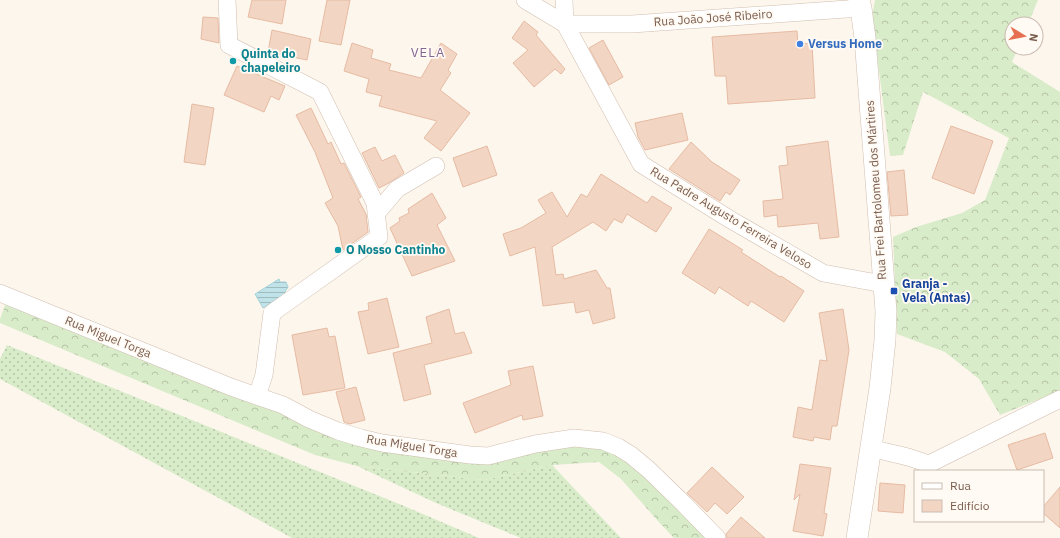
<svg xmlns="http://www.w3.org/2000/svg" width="1060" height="538" font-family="'IBM Plex Sans',sans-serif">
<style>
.grass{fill:url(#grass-dots)}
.forest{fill:url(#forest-crowns)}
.water{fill:url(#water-rules);stroke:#a5d3da}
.building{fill:#f3d5c3;stroke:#e6bba3}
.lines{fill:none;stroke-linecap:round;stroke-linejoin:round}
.minor-casing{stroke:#d1beb0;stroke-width:18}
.tertiary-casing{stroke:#d1beb0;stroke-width:22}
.minor{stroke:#fff;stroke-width:17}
.tertiary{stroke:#fff;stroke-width:21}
.shop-dot{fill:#3f7fe0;stroke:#fffaf3;stroke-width:1.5}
.culture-dot{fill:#0f9aa8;stroke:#fffaf3;stroke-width:1.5}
.transit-dot{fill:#1a4fb4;stroke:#fffaf3;stroke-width:1.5}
.labels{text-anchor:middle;stroke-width:3.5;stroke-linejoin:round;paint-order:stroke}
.street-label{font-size:12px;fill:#7a5c4d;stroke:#fffaf3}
.shop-label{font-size:12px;font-weight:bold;fill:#366cbe;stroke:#fffaf3;text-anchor:start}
.culture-label{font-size:12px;font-weight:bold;fill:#0d838f;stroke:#fffaf3;text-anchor:start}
.transit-label{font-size:12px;font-weight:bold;fill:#164399;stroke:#fffaf3;text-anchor:start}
.neighbourhood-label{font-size:13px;letter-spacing:1px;fill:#846695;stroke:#fffaf3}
</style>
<defs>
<pattern id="grass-dots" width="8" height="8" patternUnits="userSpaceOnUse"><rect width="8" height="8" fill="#d8ecc9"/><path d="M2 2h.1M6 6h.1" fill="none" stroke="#b4c2a5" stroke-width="1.8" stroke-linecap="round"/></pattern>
<pattern id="forest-crowns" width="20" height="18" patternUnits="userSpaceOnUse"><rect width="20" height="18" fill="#d8ecc9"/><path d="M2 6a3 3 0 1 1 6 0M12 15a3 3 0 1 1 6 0" fill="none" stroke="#b4c2a5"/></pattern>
<pattern id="water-rules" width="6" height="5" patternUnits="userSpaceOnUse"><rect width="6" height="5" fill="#bfe3e8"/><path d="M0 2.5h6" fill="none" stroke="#a0bbbe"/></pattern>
</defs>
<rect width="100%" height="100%" fill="#fdf6ec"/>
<!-- grass -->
<g class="grass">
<path d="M 7,345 L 404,506 L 479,538 L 292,538 L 0,379 L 0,359 Z"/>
<path d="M 552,465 L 621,538 L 521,538 L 436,503 L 357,466 L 484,480 Z"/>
</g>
<!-- forest -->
<g class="forest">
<path d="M 875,0 L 1038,0 L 1028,24 L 1012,24 L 1012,48 L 1018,48 L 1012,62 L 1060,92 L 1060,391 L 1000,415 L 979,379 L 945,352 L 897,334 L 893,237 L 916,227 L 962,213 L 985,200 L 1009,138 L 923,92 L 903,155 L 890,156 L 872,17 Z"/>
<path d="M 6,303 L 380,450 L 556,446 L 599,446 L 632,464 L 706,538 L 674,538 L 657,520 L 621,479 L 599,462 L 552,465 L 484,480 L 357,466 L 315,455 L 0,323 L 0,319 Z"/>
</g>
<!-- water -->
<path class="water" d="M 279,279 L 280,282 L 286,282 L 288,287 L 287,289 L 285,291 L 286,293 L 263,308 L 255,294 Z"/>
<!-- building -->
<g class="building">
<path d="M 252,0 L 286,0 L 282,24 L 248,17 Z"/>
<path d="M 327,0 L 350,0 L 341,45 L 319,41 Z"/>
<path d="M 203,17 L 218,18 L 219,43 L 201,39 Z"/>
<path d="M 524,21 L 538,32 L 536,35 L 565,69 L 561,74 L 555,69 L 534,87 L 513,63 L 528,50 L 512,38 Z"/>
<path d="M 272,30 L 311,39 L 307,60 L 268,52 Z"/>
<path d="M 797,31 L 798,44 L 812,43 L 815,98 L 728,104 L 726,76 L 715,76 L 712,37 Z"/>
<path d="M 603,40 L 623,77 L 609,85 L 589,48 Z"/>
<path d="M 352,43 L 373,50 L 371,58 L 391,64 L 389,70 L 421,78 L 441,43 L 457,54 L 448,70 L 451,73 L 440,90 L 470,113 L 441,151 L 424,138 L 437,121 L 379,106 L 382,96 L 366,92 L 369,79 L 344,71 Z"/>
<path d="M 237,66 L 285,86 L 279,100 L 271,96 L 264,112 L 224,95 Z"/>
<path d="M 192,104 L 214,108 L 205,165 L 184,162 Z"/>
<path d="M 311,108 L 328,144 L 331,142 L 341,164 L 344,163 L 361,197 L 358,199 L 366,214 L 368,232 L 343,250 L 338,226 L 325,203 L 333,198 L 315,152 L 296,115 Z"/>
<path d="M 682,113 L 688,140 L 645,150 L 638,137 L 635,123 Z"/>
<path d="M 951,126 L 993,141 L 974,194 L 932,178 Z"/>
<path d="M 828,141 L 839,237 L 820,239 L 818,223 L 778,227 L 777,215 L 764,217 L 763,201 L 783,199 L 779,166 L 788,165 L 786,147 Z"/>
<path d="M 691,142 L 712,162 L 740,180 L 730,195 L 726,192 L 720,201 L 669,169 Z"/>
<path d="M 487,146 L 497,175 L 463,187 L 453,158 Z"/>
<path d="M 375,147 L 382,161 L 395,155 L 404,173 L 389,183 L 379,188 L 362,153 Z"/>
<path d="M 904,170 L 908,215 L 891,216 L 887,172 Z"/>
<path d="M 601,174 L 647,203 L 652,196 L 672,208 L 656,232 L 627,214 L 622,223 L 614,219 L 606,231 L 593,222 L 552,247 L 556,275 L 563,274 L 564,279 L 596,270 L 607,288 L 610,288 L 615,318 L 593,324 L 589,310 L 576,313 L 574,302 L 543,306 L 535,247 L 510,256 L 503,234 L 521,228 L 546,213 L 538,200 L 552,192 L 567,217 L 581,194 L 587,197 Z"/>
<path d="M 432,193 L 446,218 L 437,225 L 455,261 L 412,276 L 390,228 L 400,221 L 399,218 L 409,213 L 408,209 Z"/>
<path d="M 709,229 L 743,250 L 741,252 L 780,277 L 781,276 L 804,291 L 784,322 L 751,301 L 748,306 L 719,287 L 715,294 L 682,273 Z"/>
<path d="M 387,298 L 399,347 L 368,354 L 358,312 L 369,310 L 368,303 Z"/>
<path d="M 449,309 L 455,334 L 464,332 L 472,353 L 424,365 L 431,394 L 404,401 L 393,353 L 432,343 L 426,317 Z"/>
<path d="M 843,309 L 849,350 L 837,426 L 832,426 L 830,440 L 814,437 L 813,441 L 793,437 L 798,407 L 812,410 L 820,360 L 827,361 L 819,313 Z"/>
<path d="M 327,328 L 329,337 L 335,336 L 345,388 L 303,395 L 292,335 Z"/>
<path d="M 533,366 L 543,416 L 523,420 L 522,415 L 475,433 L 463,403 L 511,385 L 508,371 Z"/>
<path d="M 356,387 L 365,420 L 349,424 L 344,422 L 336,392 Z"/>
<path d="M 1045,433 L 1053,458 L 1017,470 L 1008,445 Z"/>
<path d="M 800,464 L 831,468 L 824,513 L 827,514 L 823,536 L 793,531 L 800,494 L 794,500 Z"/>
<path d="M 712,467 L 744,497 L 727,514 L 715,503 L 707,512 L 687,493 Z"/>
<path d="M 880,483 L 905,485 L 903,513 L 878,511 Z"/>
<path d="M 1060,487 L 1060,528 L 1043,513 L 1043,507 Z"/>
<path d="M 741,517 L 765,538 L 727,538 L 726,534 Z"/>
</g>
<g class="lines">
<!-- minor casing -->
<g class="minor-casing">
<g id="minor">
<path d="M 227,0 L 229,45 L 320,92 L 375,203 L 379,237 L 272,313 L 264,375 L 257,396"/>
<path d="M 525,0 L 565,24"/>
<path d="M 564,0 L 565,24 L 641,164 L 731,220 L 823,273 L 883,284"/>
<path d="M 565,24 L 632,24 L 861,8"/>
<path d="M 376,214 L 397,189 L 436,166"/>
<path d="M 0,293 L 231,387 L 283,405 L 309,419 L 338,431 L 361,438 L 382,443 L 470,455 L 488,456 L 535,444 L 574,438 L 603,441 L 618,447 L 631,455 L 649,470 L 684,504 L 717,538"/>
<path d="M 870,448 L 908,457 L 929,464 L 1060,399"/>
</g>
</g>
<!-- tertiary casing -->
<g class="tertiary-casing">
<path id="tertiary" d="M 857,538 L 880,388 L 885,340 L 886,311 L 865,38 L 861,8 L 859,0"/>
</g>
<!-- minor -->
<use href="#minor" class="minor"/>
<!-- tertiary -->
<use href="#tertiary" class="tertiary"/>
</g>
<!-- markers -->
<circle class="shop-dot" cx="800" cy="44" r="4"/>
<g class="culture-dot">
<circle cx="233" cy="61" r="4"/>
<circle cx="338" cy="250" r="4"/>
</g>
<rect class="transit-dot" x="890" y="287" width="8" height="8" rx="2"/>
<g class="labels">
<!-- street labels -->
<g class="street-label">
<text transform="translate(713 18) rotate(-4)" y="4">Rua João José Ribeiro</text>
<text transform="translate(876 190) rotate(-94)" y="4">Rua Frei Bartolomeu dos Mártires</text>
<text transform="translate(731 218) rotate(31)" y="4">Rua Padre Augusto Ferreira Veloso</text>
<text transform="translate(108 337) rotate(22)" y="4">Rua Miguel Torga</text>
<text transform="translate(412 446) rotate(9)" y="4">Rua Miguel Torga</text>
</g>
<!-- shop labels -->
<g class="shop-label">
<text x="808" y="48">Versus Home</text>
</g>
<!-- culture labels -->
<g class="culture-label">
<text x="241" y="58">Quinta do<tspan x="241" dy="14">chapeleiro</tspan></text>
<text x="346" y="254">O Nosso Cantinho</text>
</g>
<!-- transit labels -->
<g class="transit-label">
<text x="902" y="288">Granja -<tspan x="902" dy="14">Vela (Antas)</tspan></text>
</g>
<!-- neighbourhood labels -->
<g class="neighbourhood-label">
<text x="428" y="57">VELA</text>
</g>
</g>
<!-- legend -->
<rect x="914" y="470" width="130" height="52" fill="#fffaf3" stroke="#cabbb1"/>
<rect x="922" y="483" width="20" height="6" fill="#ffffff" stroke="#cabbb1"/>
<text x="950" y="490" font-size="12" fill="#7a5c4d">Rua</text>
<rect x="922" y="500" width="20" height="12" fill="#f3d5c3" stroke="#cabbb1"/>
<text x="950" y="510" font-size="12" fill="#7a5c4d">Edifício</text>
<!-- north arrow -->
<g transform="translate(1024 36) rotate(100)"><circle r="19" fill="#fffaf3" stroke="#cabbb1"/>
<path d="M0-3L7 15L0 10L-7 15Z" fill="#e76f51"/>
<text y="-6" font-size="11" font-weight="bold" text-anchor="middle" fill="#7a5c4d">N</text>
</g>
</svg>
